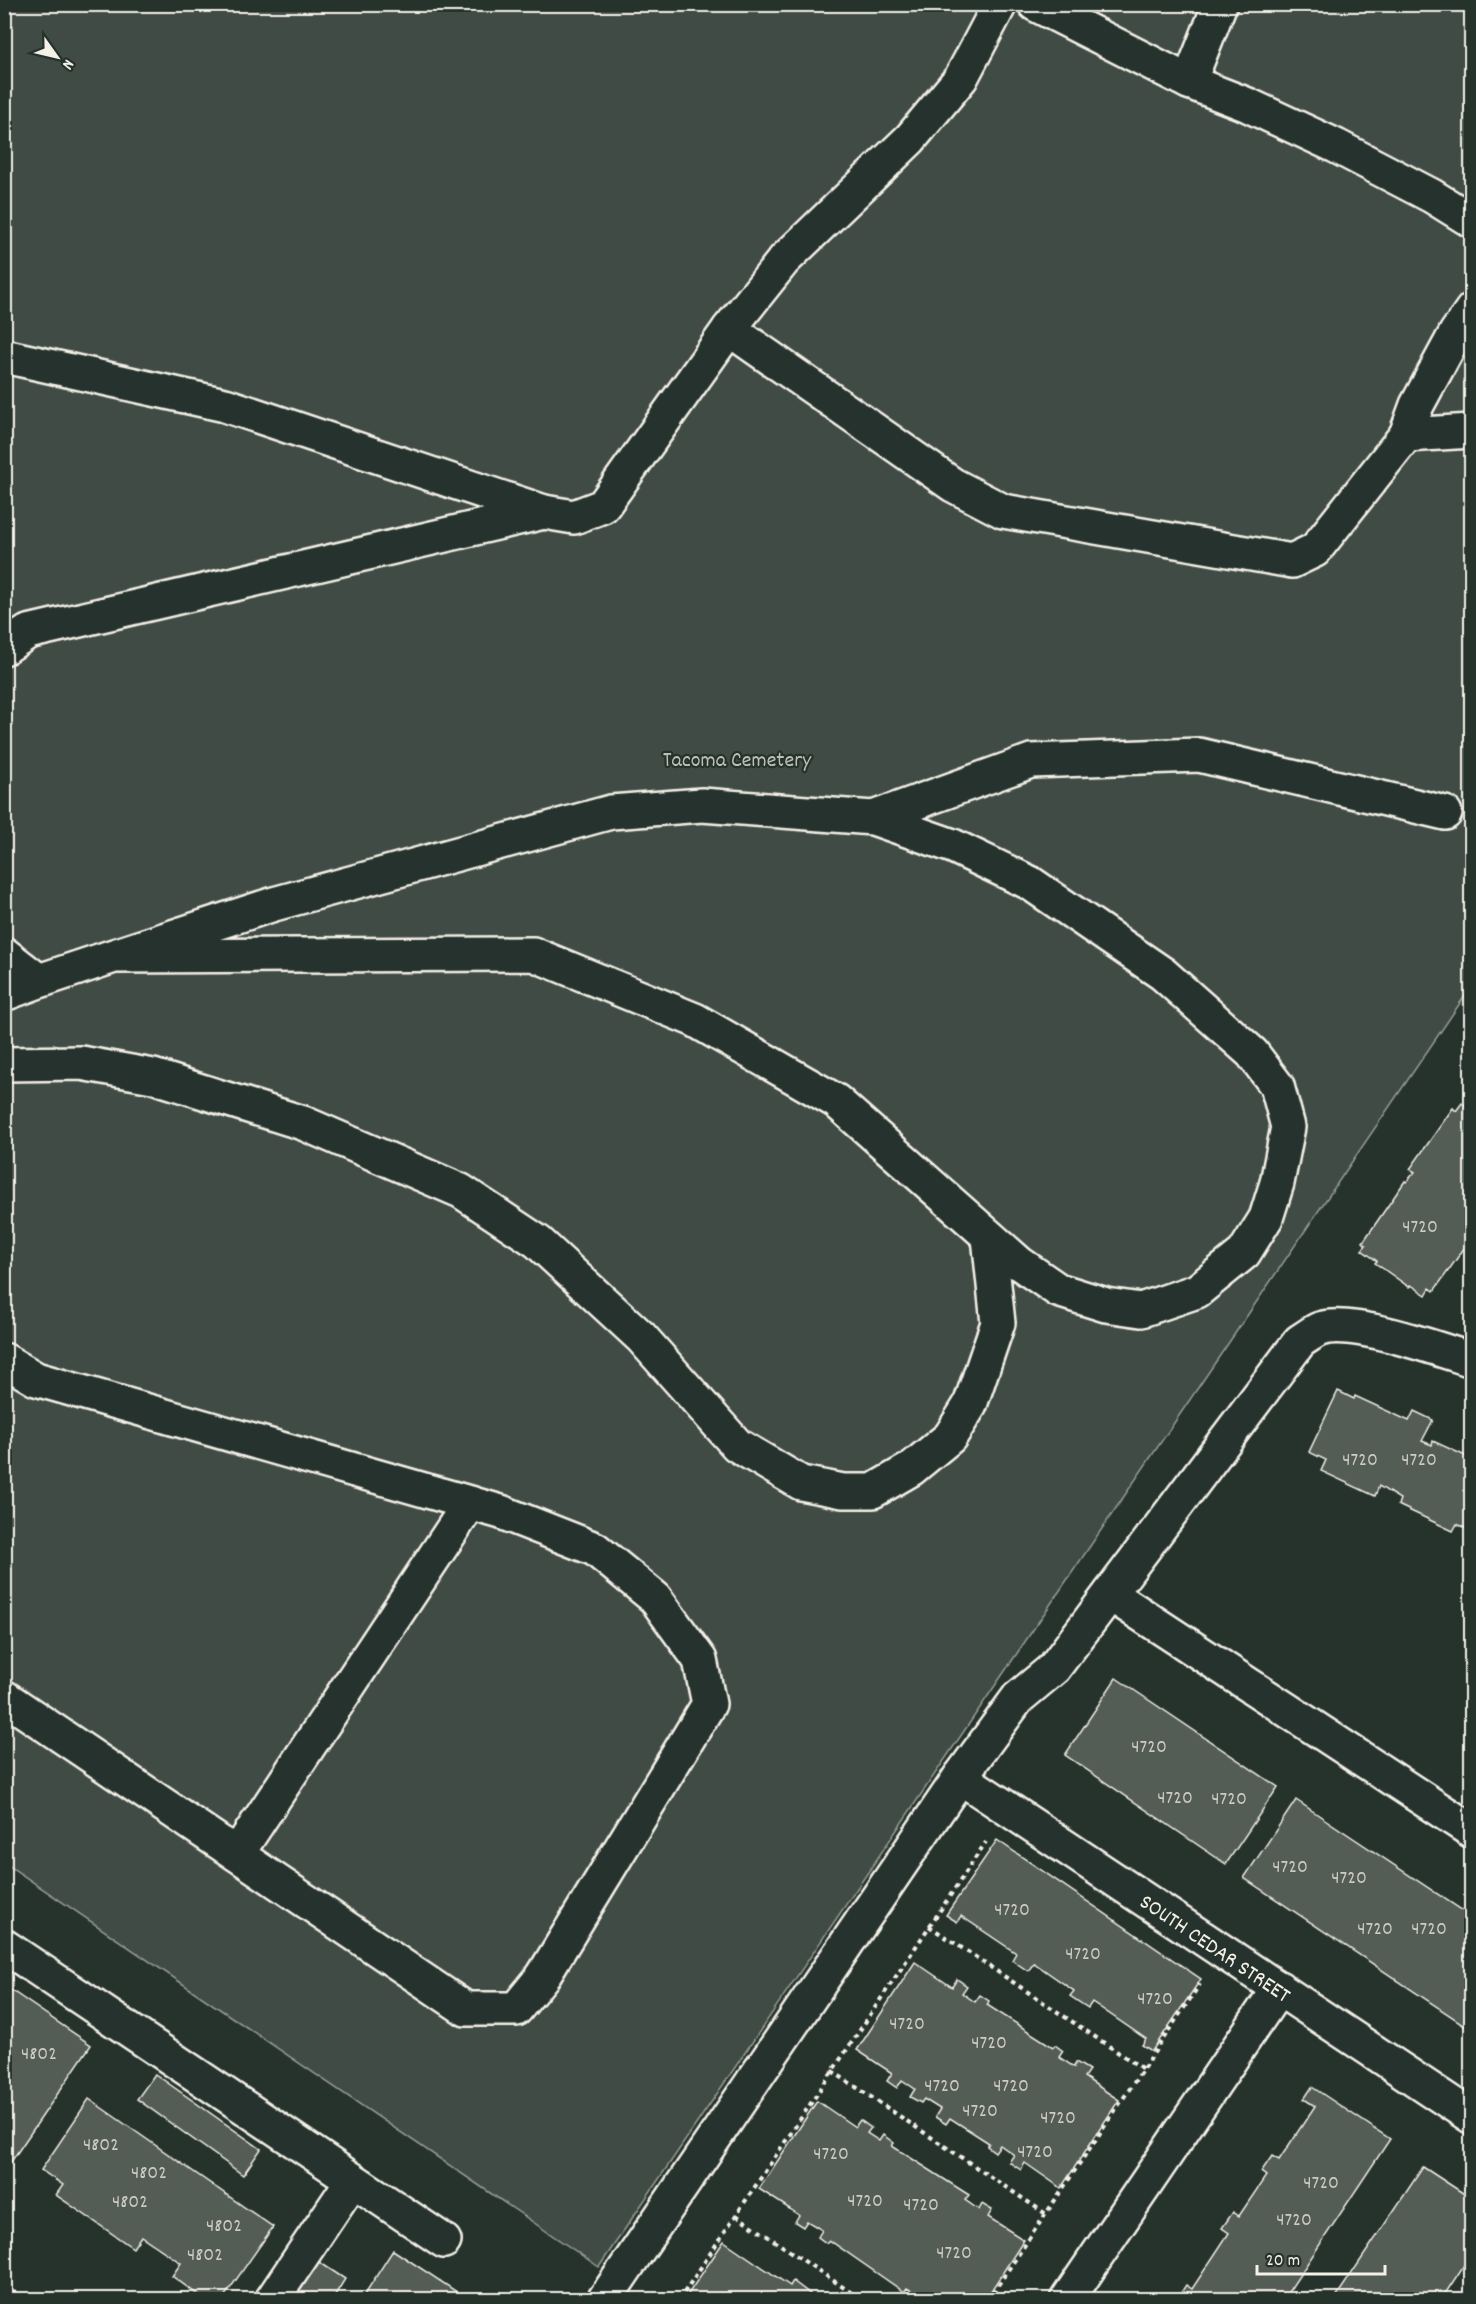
<svg xmlns="http://www.w3.org/2000/svg" width="1476" height="2304" font-family="Dekko,sans-serif">
<style>
.green{fill:#414b45;stroke:#9a9e96;stroke-width:1.5}
.building{fill:#525c55;stroke:#f4f1e8;stroke-width:1.5}
.lines{fill:none;stroke-linecap:round;stroke-linejoin:round}
.minor-casing{stroke:#f4f1e8;stroke-width:38}
.path{stroke:#f4f1e8;stroke-width:4;stroke-dasharray:4.5 4.5;stroke-linecap:butt}
.minor{stroke:#26332d;stroke-width:33}
.labels{text-anchor:middle;stroke-width:4.5;stroke-linejoin:round;paint-order:stroke}
.number-label{font-size:20px;fill:#ccccc3}
.park-label{font-size:22px;fill:#bebfb7;stroke:#26332d}
.street-label{font-size:22px;fill:#f4f1e8;stroke:#26332d}
</style>
<rect width="100%" height="100%" fill="#26332d"/>
<filter id="ink" filterUnits="userSpaceOnUse"><feTurbulence type="fractalNoise" baseFrequency=".0167" numOctaves="2"/><feDisplacementMap in="SourceGraphic" scale="12" xChannelSelector="R" yChannelSelector="G"/><feConvolveMatrix kernelMatrix="1 2 1 2 8 2 1 2 1" color-interpolation-filters="sRGB"/></filter>
<g filter="url(#ink)">
<!-- green -->
<path class="green" d="M 4,5 L 1471,5 L 1471,987 L 599,2267 L 5,1863 Z"/>
<!-- building -->
<g class="building">
<path d="M 1462,1103 L 1472,1110 L 1472,1237 L 1434,1291 L 1430,1288 L 1426,1295 L 1411,1285 L 1409,1287 L 1375,1263 L 1377,1261 L 1362,1250 L 1366,1245 L 1363,1242 L 1405,1181 L 1406,1182 L 1415,1172 L 1410,1169 L 1453,1108 L 1456,1111 Z"/>
<path d="M 1338,1391 L 1354,1399 L 1355,1396 L 1409,1421 L 1414,1411 L 1433,1420 L 1422,1441 L 1432,1445 L 1433,1441 L 1472,1459 L 1472,1526 L 1469,1530 L 1457,1524 L 1453,1531 L 1398,1505 L 1400,1499 L 1379,1486 L 1375,1496 L 1321,1471 L 1326,1460 L 1309,1452 Z"/>
<path d="M 1116,1678 L 1278,1787 L 1226,1864 L 1065,1755 Z"/>
<path d="M 1296,1800 L 1472,1917 L 1472,2030 L 1244,1878 Z"/>
<path d="M 997,1840 L 1201,1979 L 1152,2051 L 1142,2045 L 1146,2039 L 1092,2002 L 1088,2008 L 1070,1996 L 1074,1991 L 1034,1963 L 1028,1971 L 1012,1960 L 1016,1953 L 961,1916 L 957,1922 L 946,1915 Z"/>
<path d="M 915,1962 L 952,1987 L 957,1979 L 967,1986 L 962,1993 L 975,2002 L 980,1995 L 989,2001 L 987,2005 L 1053,2047 L 1055,2045 L 1063,2051 L 1059,2057 L 1074,2067 L 1076,2062 L 1089,2070 L 1084,2077 L 1119,2100 L 1061,2188 L 1025,2163 L 1021,2170 L 1009,2162 L 1014,2155 L 1000,2145 L 995,2152 L 987,2146 L 989,2143 L 950,2118 L 946,2124 L 935,2117 L 940,2109 L 924,2099 L 921,2103 L 910,2097 L 915,2089 L 902,2080 L 897,2088 L 887,2081 L 892,2073 L 857,2050 Z"/>
<path d="M 5,1986 L 91,2045 L 4,2172 L 4,1987 Z"/>
<path d="M 155,2074 L 261,2149 L 243,2175 L 137,2099 Z"/>
<path d="M 1312,2087 L 1390,2139 L 1283,2300 L 1188,2300 L 1180,2294 L 1186,2285 L 1192,2289 L 1229,2233 L 1222,2228 L 1233,2212 L 1239,2216 L 1266,2176 L 1261,2172 L 1272,2156 L 1279,2160 L 1315,2106 L 1304,2099 Z"/>
<path d="M 89,2099 L 273,2227 L 222,2300 L 205,2300 L 172,2276 L 181,2263 L 141,2236 L 133,2248 L 56,2195 L 63,2185 L 41,2170 Z"/>
<path d="M 817,2101 L 855,2127 L 860,2120 L 871,2128 L 867,2133 L 879,2141 L 883,2135 L 894,2143 L 892,2146 L 969,2195 L 965,2200 L 979,2210 L 982,2204 L 992,2210 L 988,2217 L 1024,2240 L 985,2300 L 918,2300 L 920,2296 L 907,2288 L 904,2292 L 829,2240 L 826,2243 L 818,2237 L 822,2230 L 807,2221 L 803,2227 L 795,2222 L 799,2215 L 759,2189 Z"/>
<path d="M 1423,2167 L 1472,2199 L 1472,2234 L 1466,2242 L 1472,2246 L 1472,2253 L 1441,2300 L 1334,2300 Z"/>
<path d="M 724,2241 L 790,2286 L 793,2281 L 810,2294 L 807,2298 L 810,2300 L 684,2300 Z"/>
<path d="M 393,2250 L 469,2300 L 361,2300 Z"/>
<path d="M 316,2260 L 345,2279 L 332,2300 L 291,2300 Z"/>
<path d="M 4,2284 L 27,2300 L 4,2300 Z"/>
</g>
<g class="lines">
<!-- minor casing -->
<g class="minor-casing">
<g id="minor">
<path d="M 1035,4 L 1189,82 L 1248,105 L 1336,146 L 1432,196 L 1472,221"/>
<path d="M 1189,82 L 1220,4"/>
<path d="M 729,329 L 953,485 L 1003,511 L 1292,561 L 1315,550 L 1406,435 L 1417,405 L 1456,333 L 1472,310"/>
<path d="M 4,356 L 225,405 L 544,512 L 574,517 L 603,506 L 729,329 L 784,260 L 910,139 L 961,78 L 1000,4"/>
<path d="M 1406,435 L 1472,431"/>
<path d="M 4,648 L 28,632 L 544,512"/>
<path d="M 873,818 L 1031,761 L 1199,755 L 1445,813"/>
<path d="M 4,954 L 39,981"/>
<path d="M 4,994 L 39,981 L 114,956 L 274,904 L 611,812 L 702,805 L 873,818 L 953,846 L 1030,883 L 1163,974 L 1252,1053 L 1277,1086 L 1288,1127 L 1277,1183 L 1266,1218 L 1244,1253 L 1197,1291 L 1141,1310 L 1106,1305 L 1058,1290 L 1019,1263 L 836,1101 L 695,1020 L 533,954 L 114,956"/>
<path d="M 4,1064 L 81,1063 L 153,1076 L 303,1123 L 461,1191 L 538,1242 L 641,1337 L 737,1445 L 801,1483 L 843,1491 L 873,1491 L 911,1469 L 950,1437 L 970,1405 L 998,1323 L 989,1237"/>
<path d="M 4,1360 L 36,1379 L 501,1512 L 595,1549 L 655,1598 L 700,1660 L 709,1704 L 543,1976 L 516,2009 L 466,2009 L 4,1697"/>
<path d="M 1110,1594 L 1472,1831"/>
<path d="M 960,1777 L 1472,2117"/>
<path d="M 237,1854 L 470,1503"/>
<path d="M 4,1946 L 444,2241"/>
<path d="M 272,2300 L 352,2181"/>
<path d="M 604,2300 L 960,1777 L 1018,1698 L 1054,1668 L 1300,1341 C 1307,1337 1314,1331 1320,1329 C 1352,1318 1438,1349 1472,1360"/>
<path d="M 1067,2300 L 1279,1988"/>
</g>
</g>
<!-- path -->
<g class="path">
<path d="M 929,1926 L 1143,2069"/>
<path d="M 832,2071 L 1046,2214"/>
<path d="M 736,2215 L 862,2300"/>
<path d="M 679,2300 L 986,1842"/>
<path d="M 988,2300 L 1200,1984"/>
</g>
<!-- minor -->
<use href="#minor" class="minor"/>
</g>
</g>
<g class="labels">
<!-- number labels -->
<g class="number-label">
<text x="1420" y="1232">4720</text>
<text x="1360" y="1465">4720</text>
<text x="1419" y="1465">4720</text>
<text x="1149" y="1752">4720</text>
<text x="1175" y="1803">4720</text>
<text x="1229" y="1804">4720</text>
<text x="1290" y="1872">4720</text>
<text x="1349" y="1883">4720</text>
<text x="1012" y="1915">4720</text>
<text x="1375" y="1934">4720</text>
<text x="1429" y="1934">4720</text>
<text x="1083" y="1959">4720</text>
<text x="1155" y="2004">4720</text>
<text x="907" y="2029">4720</text>
<text x="989" y="2048">4720</text>
<text x="39" y="2059">4802</text>
<text x="942" y="2091">4720</text>
<text x="1011" y="2091">4720</text>
<text x="980" y="2116">4720</text>
<text x="1058" y="2123">4720</text>
<text x="101" y="2150">4802</text>
<text x="1035" y="2157">4720</text>
<text x="831" y="2159">4720</text>
<text x="149" y="2178">4802</text>
<text x="1321" y="2188">4720</text>
<text x="865" y="2206">4720</text>
<text x="130" y="2207">4802</text>
<text x="921" y="2210">4720</text>
<text x="1294" y="2225">4720</text>
<text x="224" y="2231">4802</text>
<text x="954" y="2258">4720</text>
<text x="205" y="2260">4802</text>
</g>
<!-- park labels -->
<g class="park-label">
<text x="737" y="766">Tacoma Cemetery</text>
</g>
<!-- street labels -->
<g class="street-label">
<text transform="translate(1216 1947) rotate(34)" y="8">SOUTH CEDAR STREET</text>
</g>
</g>
<!-- margin -->
<rect width="1476" height="2304" fill="none" stroke="#26332d" stroke-width="24"/>
<rect x="12" y="12" width="1452" height="2280" fill="none" stroke="#f4f1e8" stroke-width="2" filter="url(#ink)"/>
<!-- north arrow -->
<g transform="translate(57 57) rotate(124)" stroke="#26332d" stroke-width="4.5" paint-order="stroke">
<path d="M0-4.5L10 22L0 15L-10 22Z" fill="#f4f1e8"/>
<text y="-9" font-size="16" font-weight="bold" text-anchor="middle" fill="#f4f1e8">N</text>
</g>
<!-- scale -->
<path d="M1257 2265v9h128v-9" fill="none" stroke="#f4f1e8" stroke-width="3"/>
<text x="1266" y="2265" font-size="18" fill="#f4f1e8" stroke="#26332d" stroke-width="4.5" paint-order="stroke">20 m</text>
</svg>
